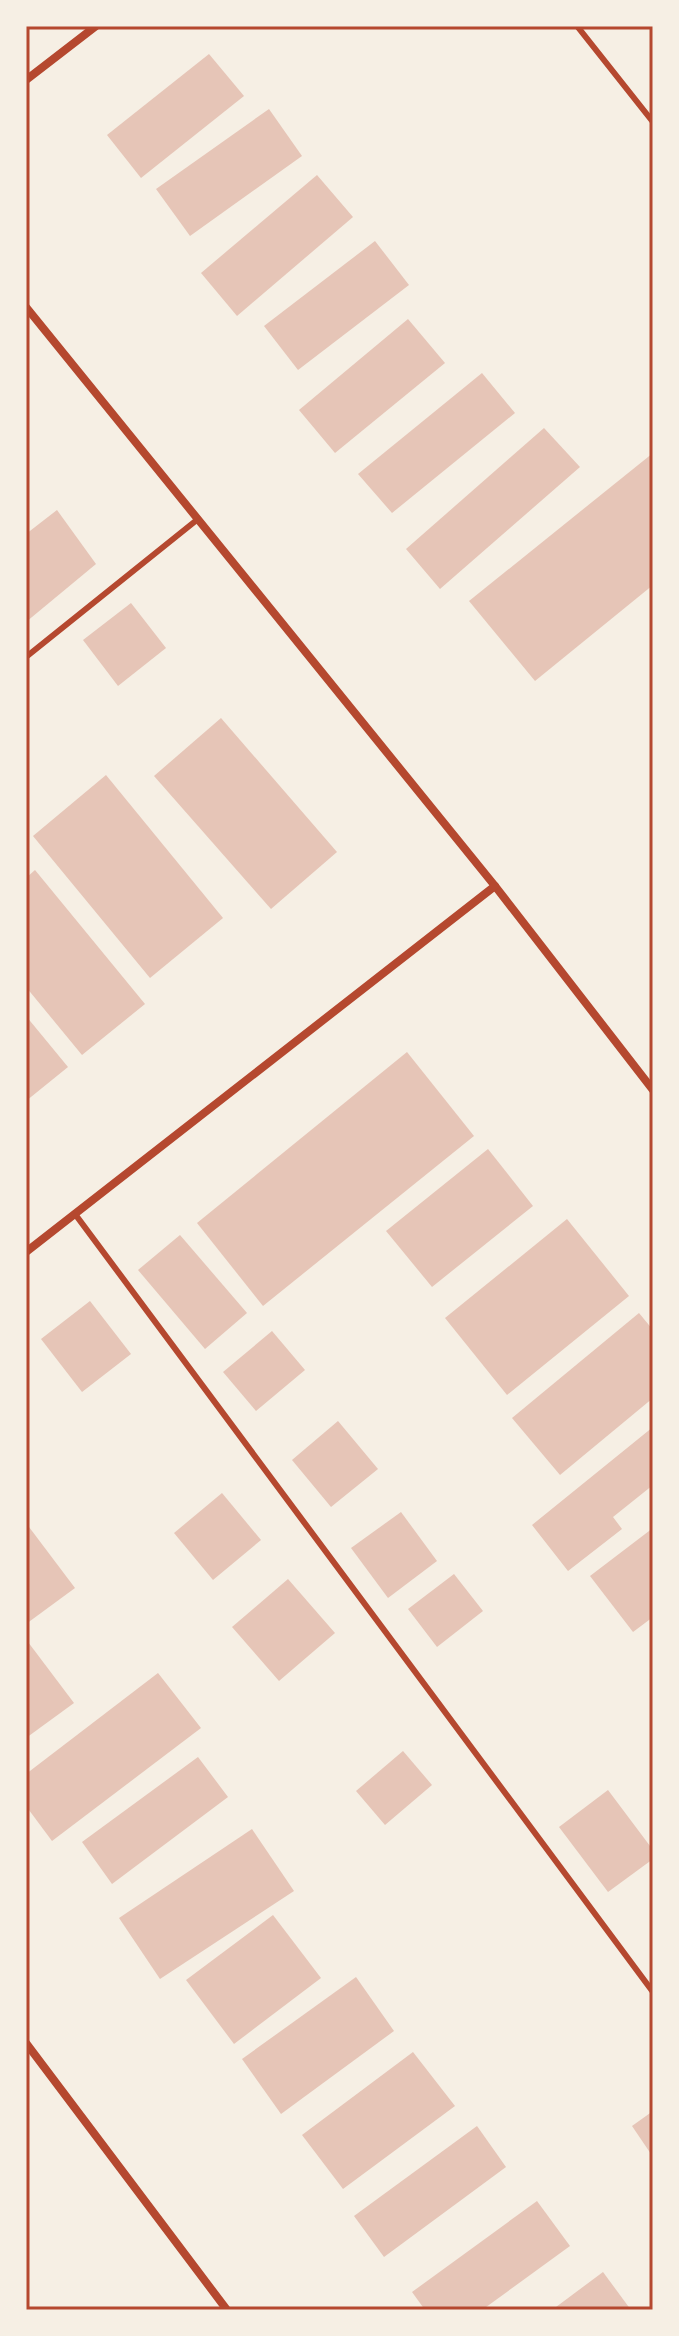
<svg xmlns="http://www.w3.org/2000/svg" width="679" height="2336" font-family="Ubuntu,sans-serif">
<style>
.building{fill:#e6c5b7}
.lines{fill:none;stroke-linecap:round;stroke-linejoin:round}
.service{stroke:#b5482f;stroke-width:6}
.minor{stroke:#b5482f;stroke-width:8}
.neatline{fill:none;stroke:#b5482f;stroke-width:3}
</style>
<rect width="100%" height="100%" fill="#f6efe4"/>
<!-- building -->
<g class="building">
<path d="M 209,54 L 244,96 L 141,178 L 107,135 Z"/>
<path d="M 269,109 L 302,156 L 190,236 L 156,189 Z"/>
<path d="M 317,175 L 353,217 L 237,316 L 201,273 Z"/>
<path d="M 375,241 L 409,285 L 298,370 L 264,326 Z"/>
<path d="M 408,319 L 445,363 L 335,453 L 299,410 Z"/>
<path d="M 482,373 L 515,413 L 392,513 L 358,474 Z"/>
<path d="M 544,428 L 580,467 L 440,589 L 406,549 Z"/>
<path d="M 653,453 L 653,585 L 535,681 L 469,601 Z"/>
<path d="M 57,510 L 96,564 L 26,622 L 26,534 Z"/>
<path d="M 131,603 L 166,648 L 118,686 L 83,640 Z"/>
<path d="M 221,718 L 337,852 L 271,909 L 154,776 Z"/>
<path d="M 106,775 L 223,918 L 150,978 L 33,836 Z"/>
<path d="M 35,870 L 145,1004 L 82,1055 L 26,987 L 26,878 Z"/>
<path d="M 26,1016 L 68,1067 L 26,1101 Z"/>
<path d="M 407,1052 L 474,1136 L 263,1306 L 197,1223 Z"/>
<path d="M 488,1149 L 533,1206 L 432,1287 L 386,1231 Z"/>
<path d="M 567,1219 L 629,1296 L 507,1395 L 445,1318 Z"/>
<path d="M 180,1235 L 247,1313 L 205,1349 L 138,1270 Z"/>
<path d="M 90,1301 L 131,1354 L 82,1392 L 41,1339 Z"/>
<path d="M 639,1313 L 653,1330 L 653,1398 L 560,1475 L 512,1418 Z"/>
<path d="M 272,1331 L 305,1370 L 256,1411 L 223,1372 Z"/>
<path d="M 338,1421 L 378,1469 L 331,1507 L 292,1460 Z"/>
<path d="M 653,1427 L 653,1485 L 613,1517 L 622,1529 L 568,1571 L 532,1525 Z"/>
<path d="M 222,1493 L 261,1540 L 213,1580 L 174,1533 Z"/>
<path d="M 401,1512 L 437,1561 L 388,1598 L 351,1548 Z"/>
<path d="M 26,1523 L 75,1588 L 26,1624 Z"/>
<path d="M 653,1528 L 653,1617 L 633,1632 L 590,1576 Z"/>
<path d="M 454,1574 L 483,1611 L 437,1647 L 408,1609 Z"/>
<path d="M 288,1579 L 335,1633 L 279,1681 L 232,1627 Z"/>
<path d="M 28,1642 L 74,1703 L 26,1738 L 26,1644 Z"/>
<path d="M 158,1673 L 201,1728 L 52,1841 L 26,1806 L 26,1774 Z"/>
<path d="M 403,1751 L 432,1785 L 385,1825 L 356,1791 Z"/>
<path d="M 198,1757 L 228,1797 L 112,1884 L 82,1842 Z"/>
<path d="M 608,1790 L 653,1850 L 653,1859 L 608,1892 L 559,1827 Z"/>
<path d="M 252,1829 L 294,1891 L 160,1979 L 119,1918 Z"/>
<path d="M 273,1915 L 321,1978 L 234,2044 L 186,1980 Z"/>
<path d="M 356,1977 L 394,2031 L 281,2114 L 242,2059 Z"/>
<path d="M 413,2052 L 455,2106 L 343,2189 L 302,2135 Z"/>
<path d="M 653,2111 L 653,2157 L 632,2126 Z"/>
<path d="M 477,2126 L 506,2167 L 384,2257 L 354,2216 Z"/>
<path d="M 537,2201 L 570,2246 L 482,2310 L 425,2310 L 412,2292 Z"/>
<path d="M 603,2272 L 631,2310 L 552,2310 Z"/>
</g>
<g class="lines">
<!-- service -->
<g class="service">
<path d="M 577,26 L 653,122"/>
<path d="M 26,657 L 198,519"/>
<path d="M 75,1214 L 653,1992"/>
</g>
<!-- minor -->
<g class="minor">
<path d="M 26,80 L 96,26"/>
<path d="M 26,307 L 495,886 L 653,1090"/>
<path d="M 26,1252 L 495,886"/>
<path d="M 26,2043 L 227,2310"/>
</g>
</g>
<!-- border -->
<rect width="679" height="2336" fill="none" stroke="#f6efe4" stroke-width="56"/>
<rect x="28" y="28" width="623" height="2280" class="neatline"/>
</svg>
